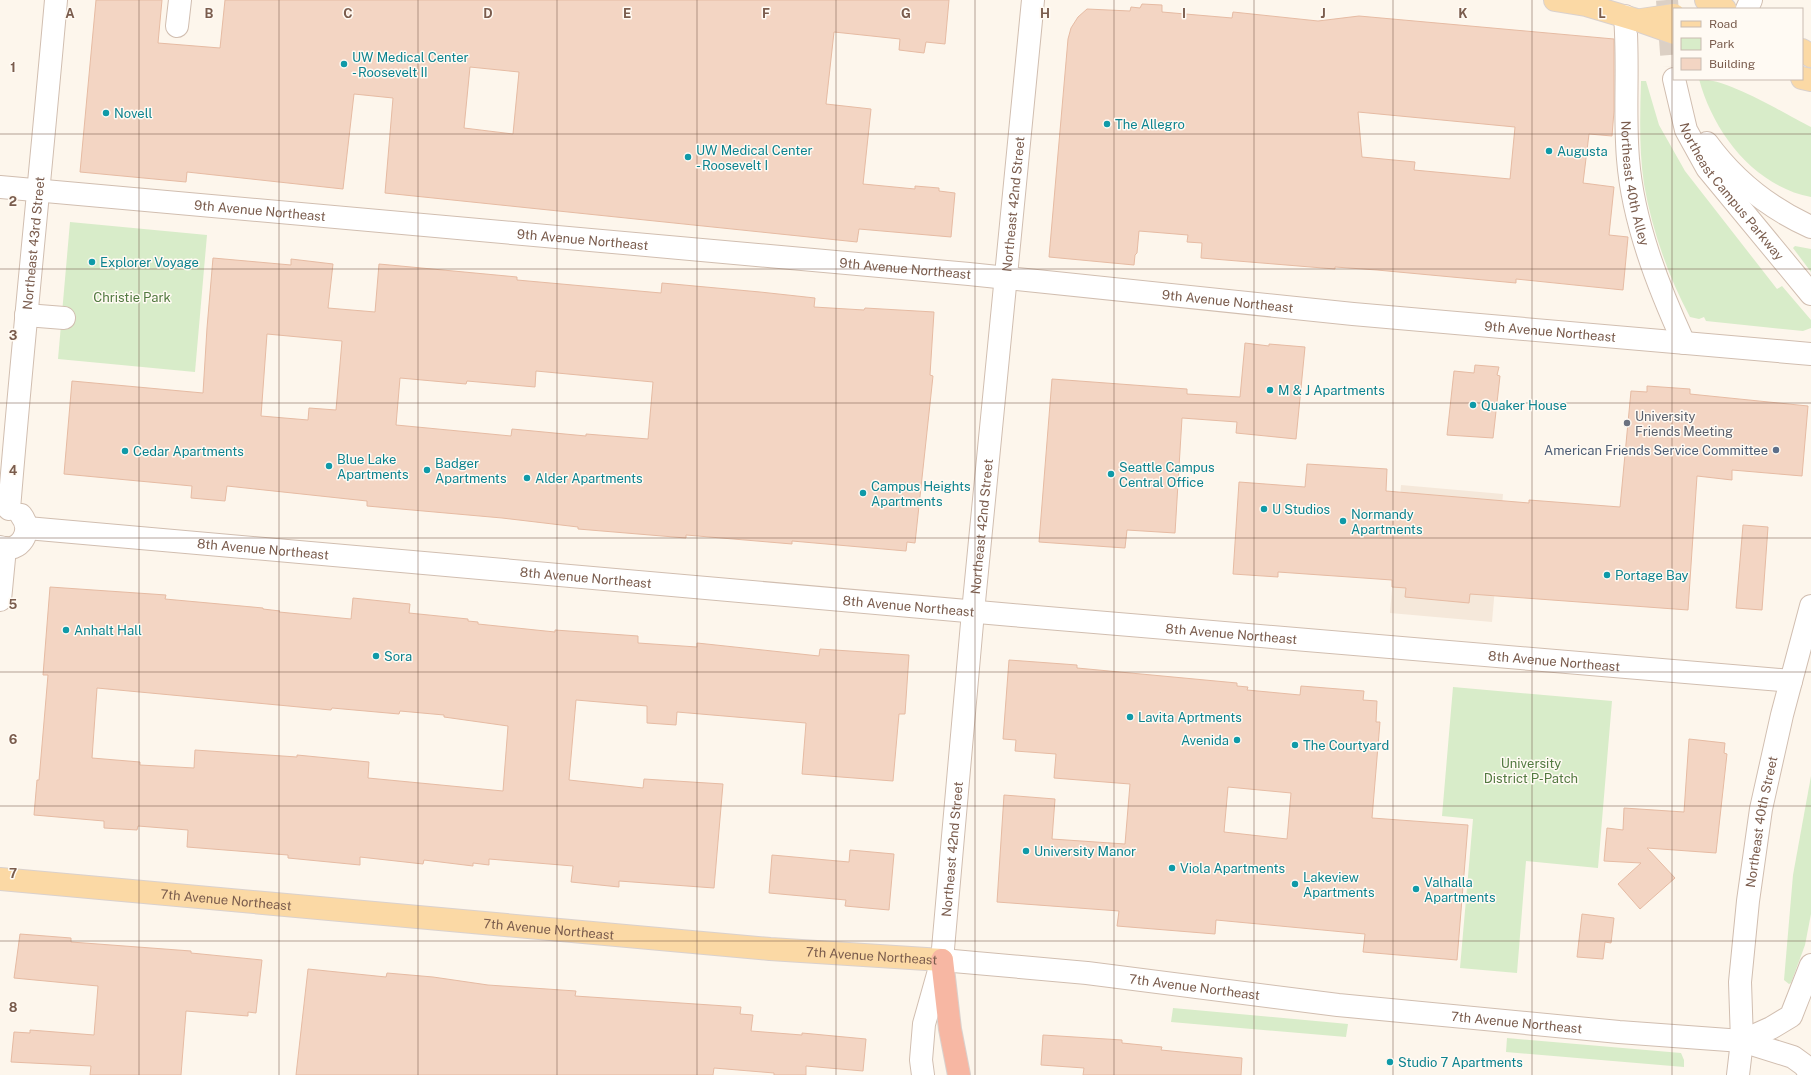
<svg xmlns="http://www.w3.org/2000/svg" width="1811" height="1075" font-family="'Public Sans',sans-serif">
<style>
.residential{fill:#f5e8da}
.green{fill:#d8ecc9}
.building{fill:#f3d5c3;stroke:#e6bba3;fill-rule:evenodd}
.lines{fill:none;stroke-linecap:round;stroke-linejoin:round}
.minor-tunnel{stroke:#dcd0c4;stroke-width:22;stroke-dasharray:22 11;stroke-linecap:butt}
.minor-casing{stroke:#d1beb0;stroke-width:24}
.major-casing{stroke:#dad1cd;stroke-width:24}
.highway-casing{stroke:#dad1cd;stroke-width:24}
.minor{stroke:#fff;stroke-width:22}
.major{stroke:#fbd9a5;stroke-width:22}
.highway{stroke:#f7b7a3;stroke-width:22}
.major-bridge-casing{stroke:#dad1cd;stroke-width:24;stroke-linecap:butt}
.major-bridge{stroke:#fbd9a5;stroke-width:22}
.grid{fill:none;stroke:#7a5c4d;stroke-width:1;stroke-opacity:0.55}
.culture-dot{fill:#0f9aa8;stroke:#fffaf3;stroke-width:1.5}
.worship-dot{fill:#6b7280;stroke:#fffaf3;stroke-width:1.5}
.service-dot{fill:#5c6f8a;stroke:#fffaf3;stroke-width:1.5}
.labels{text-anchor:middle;stroke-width:3;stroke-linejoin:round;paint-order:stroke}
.culture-label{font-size:13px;fill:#0d838f;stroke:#fffaf3;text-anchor:start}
.street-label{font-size:13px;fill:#7a5c4d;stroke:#fffaf3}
.park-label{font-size:13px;fill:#537a41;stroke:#fffaf3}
.worship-label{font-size:13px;fill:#5b616d;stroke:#fffaf3;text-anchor:start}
.service-label{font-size:13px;fill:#4e5e75;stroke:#fffaf3;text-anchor:end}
.grid-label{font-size:13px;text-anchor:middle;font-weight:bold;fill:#7a5c4d;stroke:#fffaf3;stroke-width:3;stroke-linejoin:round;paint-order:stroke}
</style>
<rect width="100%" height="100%" fill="#fdf6ec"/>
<!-- residential -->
<path class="residential" d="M 1401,485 L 1503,494 L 1492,622 L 1390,613 Z"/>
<!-- green -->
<g class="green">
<path d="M 1699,79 C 1729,79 1783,113 1811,127 L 1811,197 C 1754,186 1713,132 1699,79 Z"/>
<path d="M 1641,81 L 1646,81 L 1659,125 L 1685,171 L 1777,289 L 1782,286 L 1811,320 L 1811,328 L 1803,331 L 1706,321 L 1704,317 L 1699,319 L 1690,317 C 1668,276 1652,230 1644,184 C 1639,151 1640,115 1641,81 Z"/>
<path d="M 70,222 L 207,235 L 195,372 L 58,359 Z"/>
<path d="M 1795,246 L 1811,249 L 1811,272 L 1793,248 Z"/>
<path d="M 1453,687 L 1612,701 L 1598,868 L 1526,861 L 1517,973 L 1460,968 L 1473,819 L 1442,816 Z"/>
<path d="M 1811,776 L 1811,914 L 1805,945 L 1791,983 L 1789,984 L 1784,980 L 1793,875 Z"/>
<path d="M 1173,1008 L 1348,1024 L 1346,1037 L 1171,1022 Z"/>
<path d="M 1507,1038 L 1681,1053 L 1684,1060 L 1684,1067 L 1506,1052 Z"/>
</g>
<!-- building -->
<g class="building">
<path d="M 96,0 L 162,0 L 158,43 L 220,48 L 225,0 L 949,0 L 945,44 L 926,42 L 924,53 L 899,50 L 900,39 L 834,32 L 826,104 L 871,109 L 863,184 L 915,189 L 915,186 L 939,188 L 939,191 L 955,193 L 951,237 L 859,229 L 857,242 L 385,193 L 393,98 L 354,94 L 343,189 L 187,172 L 186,182 L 80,172 ZM 470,67 L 519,72 L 513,134 L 464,128 Z"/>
<path d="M 1142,4 L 1162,5 L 1162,12 L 1232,18 L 1233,12 L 1318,21 L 1359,16 L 1614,39 L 1614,111 L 1612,136 L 1589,134 L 1583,183 L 1614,187 L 1609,235 L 1628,237 L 1623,290 L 1516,279 L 1516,283 L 1377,270 L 1335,267 L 1335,269 L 1201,258 L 1202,243 L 1187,242 L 1188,235 L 1139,231 L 1137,253 L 1135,255 L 1134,265 L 1049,257 L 1068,39 L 1071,28 L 1078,17 L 1087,9 L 1130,11 L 1131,7 L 1140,8 ZM 1358,112 L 1515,127 L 1510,179 L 1414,170 L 1415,162 L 1362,157 Z"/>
<path d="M 213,258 L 291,265 L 291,259 L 333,264 L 328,308 L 375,312 L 379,264 L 517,277 L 517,280 L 661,293 L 662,283 L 760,292 L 815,298 L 814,307 L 864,310 L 865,308 L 934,312 L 930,375 L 933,376 L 915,543 L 907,542 L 906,551 L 792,541 L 792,544 L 686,535 L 686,538 L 578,529 L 578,527 L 502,518 L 367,506 L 367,501 L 227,486 L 225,501 L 191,498 L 192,486 L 64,474 L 72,381 L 203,393 L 207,328 ZM 267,334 L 342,341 L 336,410 L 309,408 L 308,420 L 261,416 ZM 536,371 L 653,382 L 648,439 L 586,434 L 586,436 L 512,429 L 511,436 L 396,425 L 400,378 L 466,384 L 467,381 L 535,387 Z"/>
<path d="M 1245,343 L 1269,346 L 1269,344 L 1305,347 L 1296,439 L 1236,433 L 1237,422 L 1182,418 L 1175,533 L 1127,530 L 1125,548 L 1039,542 L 1052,379 L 1187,389 L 1187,394 L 1240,397 Z"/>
<path d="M 1475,365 L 1499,367 L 1497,375 L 1500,376 L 1493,438 L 1447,435 L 1454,371 L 1474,373 Z"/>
<path d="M 1647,386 L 1690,389 L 1690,394 L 1808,406 L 1802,476 L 1732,470 L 1732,480 L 1697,476 L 1688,610 L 1470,594 L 1469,603 L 1405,597 L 1406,588 L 1392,587 L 1392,580 L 1278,572 L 1278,577 L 1233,574 L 1239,482 L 1305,487 L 1307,464 L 1387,469 L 1386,491 L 1529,503 L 1529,500 L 1620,507 L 1631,391 L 1647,392 Z"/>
<path d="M 1743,525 L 1768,527 L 1762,610 L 1736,608 Z"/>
<path d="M 50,587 L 166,595 L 165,599 L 263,608 L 263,609 L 280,611 L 279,612 L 351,619 L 353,598 L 410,604 L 409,613 L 468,619 L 468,621 L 478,622 L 478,624 L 555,632 L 555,630 L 638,636 L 638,643 L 697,647 L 697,643 L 819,656 L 820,649 L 909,655 L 905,714 L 899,714 L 893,781 L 802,774 L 806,723 L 677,712 L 676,725 L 647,723 L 647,706 L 576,700 L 569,780 L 643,788 L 644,779 L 723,784 L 714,888 L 619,881 L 619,887 L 571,882 L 573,866 L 489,859 L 489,865 L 473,863 L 473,866 L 424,860 L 423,864 L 360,857 L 360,865 L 288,858 L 288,855 L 187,847 L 188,830 L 138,826 L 137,830 L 104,828 L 104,821 L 34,815 L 37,780 L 39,780 L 48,675 L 43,675 ZM 97,688 L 331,710 L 332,708 L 399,714 L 400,711 L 444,715 L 444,717 L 508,726 L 503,791 L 368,778 L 369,762 L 297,755 L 297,757 L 195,750 L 194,768 L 140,765 L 140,762 L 92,758 Z"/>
<path d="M 1009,660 L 1077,665 L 1077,668 L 1237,683 L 1237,686 L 1248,687 L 1247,690 L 1300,695 L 1301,686 L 1364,691 L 1363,700 L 1377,701 L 1376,722 L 1380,722 L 1372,818 L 1468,825 L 1457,960 L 1363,952 L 1365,934 L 1216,920 L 1215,934 L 1117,926 L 1119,911 L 997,902 L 1004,795 L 1055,799 L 1052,839 L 1125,844 L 1130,784 L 1054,778 L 1056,754 L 1015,751 L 1016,740 L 1003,739 ZM 1228,787 L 1291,793 L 1287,839 L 1224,832 Z"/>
<path d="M 1689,739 L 1725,743 L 1724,753 L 1727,754 L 1716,853 L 1647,848 L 1675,878 L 1640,909 L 1618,884 L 1641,863 L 1604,861 L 1607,828 L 1623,830 L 1624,808 L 1684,812 Z"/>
<path d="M 850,850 L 894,854 L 889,910 L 845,906 L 846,900 L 769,893 L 772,855 L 849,862 Z"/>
<path d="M 1582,914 L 1614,918 L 1611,943 L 1605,942 L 1603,959 L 1577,957 Z"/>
<path d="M 20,934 L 71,938 L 71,942 L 191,951 L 191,953 L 262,960 L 256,1013 L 248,1012 L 248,1016 L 186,1011 L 181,1075 L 90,1075 L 91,1066 L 11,1062 L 14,1032 L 30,1033 L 30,1030 L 94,1035 L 98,986 L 14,978 Z"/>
<path d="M 308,969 L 386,977 L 387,973 L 433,977 L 488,985 L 576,991 L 575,996 L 741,1007 L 740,1014 L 753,1015 L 751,1031 L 802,1035 L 802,1033 L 866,1039 L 863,1071 L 806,1066 L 806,1075 L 774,1075 L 774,1073 L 714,1068 L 713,1075 L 296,1075 Z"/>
<path d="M 1043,1035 L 1122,1040 L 1122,1043 L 1162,1047 L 1161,1050 L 1242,1058 L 1241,1075 L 1083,1075 L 1084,1068 L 1041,1065 Z"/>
</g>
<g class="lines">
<!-- minor-tunnel -->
<path class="minor-tunnel" d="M 1667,0 L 1672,66"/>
<!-- minor casing -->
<g class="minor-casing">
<g id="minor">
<path d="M 1747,9 L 1751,0"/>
<path id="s1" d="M 1625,16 C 1629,64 1624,111 1628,159 C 1633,222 1658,286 1684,343"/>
<path d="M 177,26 L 180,0"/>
<path id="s2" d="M 1674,79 L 1686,130 L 1707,168 L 1811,294"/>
<path d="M 1707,143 C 1734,180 1769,208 1811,227"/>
<path id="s3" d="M 0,187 L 969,274 L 1353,314 L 1811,354"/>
<path d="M 26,315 L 64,318"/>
<path id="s4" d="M 9,509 C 23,339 41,170 56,0"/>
<path id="s5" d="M 27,528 L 1012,615 L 1791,681"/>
<path d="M 0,547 C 20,554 34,531 21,515"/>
<path d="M 0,600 L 5,548"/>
<path id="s6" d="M 942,960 L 1087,973 L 1338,1005 L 1619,1032 L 1742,1041 L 1793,1057 L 1804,1065 L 1811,1075"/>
<path d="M 1742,1041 L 1771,1028 L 1791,1016 L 1811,965"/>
<path id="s7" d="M 923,1075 L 921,1060 L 924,1024 L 942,960 L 973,612 L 1033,0"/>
<path id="s8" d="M 1738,1075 L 1742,1041 L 1740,982 L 1748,901 L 1761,809 L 1782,715 L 1811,606"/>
</g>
</g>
<!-- major casing -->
<g class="major-casing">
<g id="major">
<path d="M 1555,0 L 1586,5 L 1640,21"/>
<path d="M 1706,0 L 1725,9"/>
<path d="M 1802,50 L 1811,56"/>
<path d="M 1802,78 L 1811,80"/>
<path id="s9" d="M 0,879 L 770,949 L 942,960"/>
</g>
</g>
<!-- highway casing -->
<g class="highway-casing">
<path id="highway" d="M 942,960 L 950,1029 L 959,1075"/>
</g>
<!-- minor -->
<use href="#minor" class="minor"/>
<!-- major -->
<use href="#major" class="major"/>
<!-- highway -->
<use href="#highway" class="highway"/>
<!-- major-bridge casing -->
<g class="major-bridge-casing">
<g id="major-bridge">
<path d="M 1641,20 L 1674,15"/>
<path d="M 1640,21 L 1674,33"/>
</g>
</g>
<!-- major-bridge -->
<use href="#major-bridge" class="major-bridge"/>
</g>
<!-- grid -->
<path class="grid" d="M 139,0 L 139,1075M 279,0 L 279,1075M 418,0 L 418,1075M 557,0 L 557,1075M 697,0 L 697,1075M 836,0 L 836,1075M 975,0 L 975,1075M 1114,0 L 1114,1075M 1254,0 L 1254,1075M 1393,0 L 1393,1075M 1532,0 L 1532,1075M 1672,0 L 1672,1075M 0,134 L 1811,134M 0,269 L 1811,269M 0,403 L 1811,403M 0,538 L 1811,538M 0,672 L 1811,672M 0,806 L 1811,806M 0,941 L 1811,941"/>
<!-- markers -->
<g class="culture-dot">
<circle cx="344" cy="64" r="4"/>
<circle cx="106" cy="113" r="4"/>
<circle cx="1107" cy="124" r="4"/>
<circle cx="1549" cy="151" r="4"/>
<circle cx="688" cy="157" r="4"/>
<circle cx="92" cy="262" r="4"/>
<circle cx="1270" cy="390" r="4"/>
<circle cx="1473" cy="405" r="4"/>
<circle cx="125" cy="451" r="4"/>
<circle cx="329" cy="466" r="4"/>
<circle cx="427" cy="470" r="4"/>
<circle cx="1111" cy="474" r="4"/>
<circle cx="527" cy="478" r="4"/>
<circle cx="863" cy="493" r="4"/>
<circle cx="1264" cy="509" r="4"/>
<circle cx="1343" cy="521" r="4"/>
<circle cx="1607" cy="575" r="4"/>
<circle cx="66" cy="630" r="4"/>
<circle cx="376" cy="656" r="4"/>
<circle cx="1130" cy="717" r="4"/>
<circle cx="1237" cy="740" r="4"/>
<circle cx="1295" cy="745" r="4"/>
<circle cx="1026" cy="851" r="4"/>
<circle cx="1172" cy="868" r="4"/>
<circle cx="1295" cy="884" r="4"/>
<circle cx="1416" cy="889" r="4"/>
<circle cx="1390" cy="1062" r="4"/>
</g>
<circle class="worship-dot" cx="1627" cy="423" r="4"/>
<circle class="service-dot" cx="1776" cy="450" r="4"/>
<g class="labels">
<!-- culture labels -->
<g class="culture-label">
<text x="352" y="62">UW Medical Center<tspan x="352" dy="15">- Roosevelt II</tspan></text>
<text x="114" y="118">Novell</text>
<text x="1115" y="129">The Allegro</text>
<text x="696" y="155">UW Medical Center<tspan x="696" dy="15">- Roosevelt I</tspan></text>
<text x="1557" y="156">Augusta</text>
<text x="100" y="267">Explorer Voyage</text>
<text x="1278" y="395">M &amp; J Apartments</text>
<text x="1481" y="410">Quaker House</text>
<text x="133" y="456">Cedar Apartments</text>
<text x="337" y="464">Blue Lake<tspan x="337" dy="15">Apartments</tspan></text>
<text x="435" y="468">Badger<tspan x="435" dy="15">Apartments</tspan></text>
<text x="1119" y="472">Seattle Campus<tspan x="1119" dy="15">Central Office</tspan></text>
<text x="535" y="483">Alder Apartments</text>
<text x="871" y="491">Campus Heights<tspan x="871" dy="15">Apartments</tspan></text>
<text x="1272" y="514">U Studios</text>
<text x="1351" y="519">Normandy<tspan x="1351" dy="15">Apartments</tspan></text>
<text x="1615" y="580">Portage Bay</text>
<text x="74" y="635">Anhalt Hall</text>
<text x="384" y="661">Sora</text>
<text x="1138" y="722">Lavita Aprtments</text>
<text x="1229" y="745" text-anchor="end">Avenida</text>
<text x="1303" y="750">The Courtyard</text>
<text x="1034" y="856">University Manor</text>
<text x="1180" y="873">Viola Apartments</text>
<text x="1303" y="882">Lakeview<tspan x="1303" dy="15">Apartments</tspan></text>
<text x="1424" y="887">Valhalla<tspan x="1424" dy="15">Apartments</tspan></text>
<text x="1398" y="1067">Studio 7 Apartments</text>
</g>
<!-- street labels -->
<g class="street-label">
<text dy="5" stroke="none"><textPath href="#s1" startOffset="168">Northeast 40th Alley</textPath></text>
<text dy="5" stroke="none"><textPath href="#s2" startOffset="129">Northeast Campus Parkway</textPath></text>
<text dy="5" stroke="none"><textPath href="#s7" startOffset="877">Northeast 42nd Street</textPath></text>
<text dy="5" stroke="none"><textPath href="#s3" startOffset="261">9th Avenue Northeast</textPath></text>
<text dy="5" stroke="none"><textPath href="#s3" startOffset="585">9th Avenue Northeast</textPath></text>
<text dy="5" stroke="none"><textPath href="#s4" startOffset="267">Northeast 43rd Street</textPath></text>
<text dy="5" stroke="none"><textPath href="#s3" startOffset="909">9th Avenue Northeast</textPath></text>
<text dy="5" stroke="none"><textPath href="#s3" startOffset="1233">9th Avenue Northeast</textPath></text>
<text dy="5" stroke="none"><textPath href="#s3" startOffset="1557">9th Avenue Northeast</textPath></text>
<text dy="5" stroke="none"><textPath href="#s7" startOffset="553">Northeast 42nd Street</textPath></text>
<text dy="5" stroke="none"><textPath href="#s5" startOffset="237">8th Avenue Northeast</textPath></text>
<text dy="5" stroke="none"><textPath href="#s5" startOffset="561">8th Avenue Northeast</textPath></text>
<text dy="5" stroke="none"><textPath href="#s5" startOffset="885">8th Avenue Northeast</textPath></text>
<text dy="5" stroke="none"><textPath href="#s5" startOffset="1209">8th Avenue Northeast</textPath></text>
<text dy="5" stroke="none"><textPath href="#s5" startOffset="1533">8th Avenue Northeast</textPath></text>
<text dy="5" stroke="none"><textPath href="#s8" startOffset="255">Northeast 40th Street</textPath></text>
<text dy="5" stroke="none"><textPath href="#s7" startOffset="229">Northeast 42nd Street</textPath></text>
<text dy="5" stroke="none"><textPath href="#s9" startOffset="227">7th Avenue Northeast</textPath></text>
<text dy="5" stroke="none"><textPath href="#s9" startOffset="551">7th Avenue Northeast</textPath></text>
<text dy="5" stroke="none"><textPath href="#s9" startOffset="875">7th Avenue Northeast</textPath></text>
<text dy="5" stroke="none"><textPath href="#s6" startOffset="254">7th Avenue Northeast</textPath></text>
<text dy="5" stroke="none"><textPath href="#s6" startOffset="578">7th Avenue Northeast</textPath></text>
</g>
<!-- park labels -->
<g class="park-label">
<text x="132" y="302">Christie Park</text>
<text x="1531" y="768">University<tspan x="1531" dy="15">District P-Patch</tspan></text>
</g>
<!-- worship labels -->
<g class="worship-label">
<text x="1635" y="421">University<tspan x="1635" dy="15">Friends Meeting</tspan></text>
</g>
<!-- service labels -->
<g class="service-label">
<text x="1768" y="455">American Friends Service Committee</text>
</g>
</g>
<g class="grid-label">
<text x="70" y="18">A</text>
<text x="209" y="18">B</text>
<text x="348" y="18">C</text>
<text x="488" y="18">D</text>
<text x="627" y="18">E</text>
<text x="766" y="18">F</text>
<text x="906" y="18">G</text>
<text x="1045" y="18">H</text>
<text x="1184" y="18">I</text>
<text x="1323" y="18">J</text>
<text x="1463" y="18">K</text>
<text x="1602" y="18">L</text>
<text x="13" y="72">1</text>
<text x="13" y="206">2</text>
<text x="13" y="340">3</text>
<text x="13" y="475">4</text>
<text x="13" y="609">5</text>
<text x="13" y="744">6</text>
<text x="13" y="878">7</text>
<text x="13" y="1012">8</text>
</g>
<!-- legend -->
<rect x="1673" y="8" width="130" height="72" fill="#fffaf3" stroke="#cabbb1"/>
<rect x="1681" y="21" width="20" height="6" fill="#fbd9a5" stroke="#cabbb1"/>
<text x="1709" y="28" font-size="12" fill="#7a5c4d">Road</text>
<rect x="1681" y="38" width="20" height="12" fill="#d8ecc9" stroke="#cabbb1"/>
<text x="1709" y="48" font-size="12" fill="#7a5c4d">Park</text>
<rect x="1681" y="58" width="20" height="12" fill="#f3d5c3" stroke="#cabbb1"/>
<text x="1709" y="68" font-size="12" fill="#7a5c4d">Building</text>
</svg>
